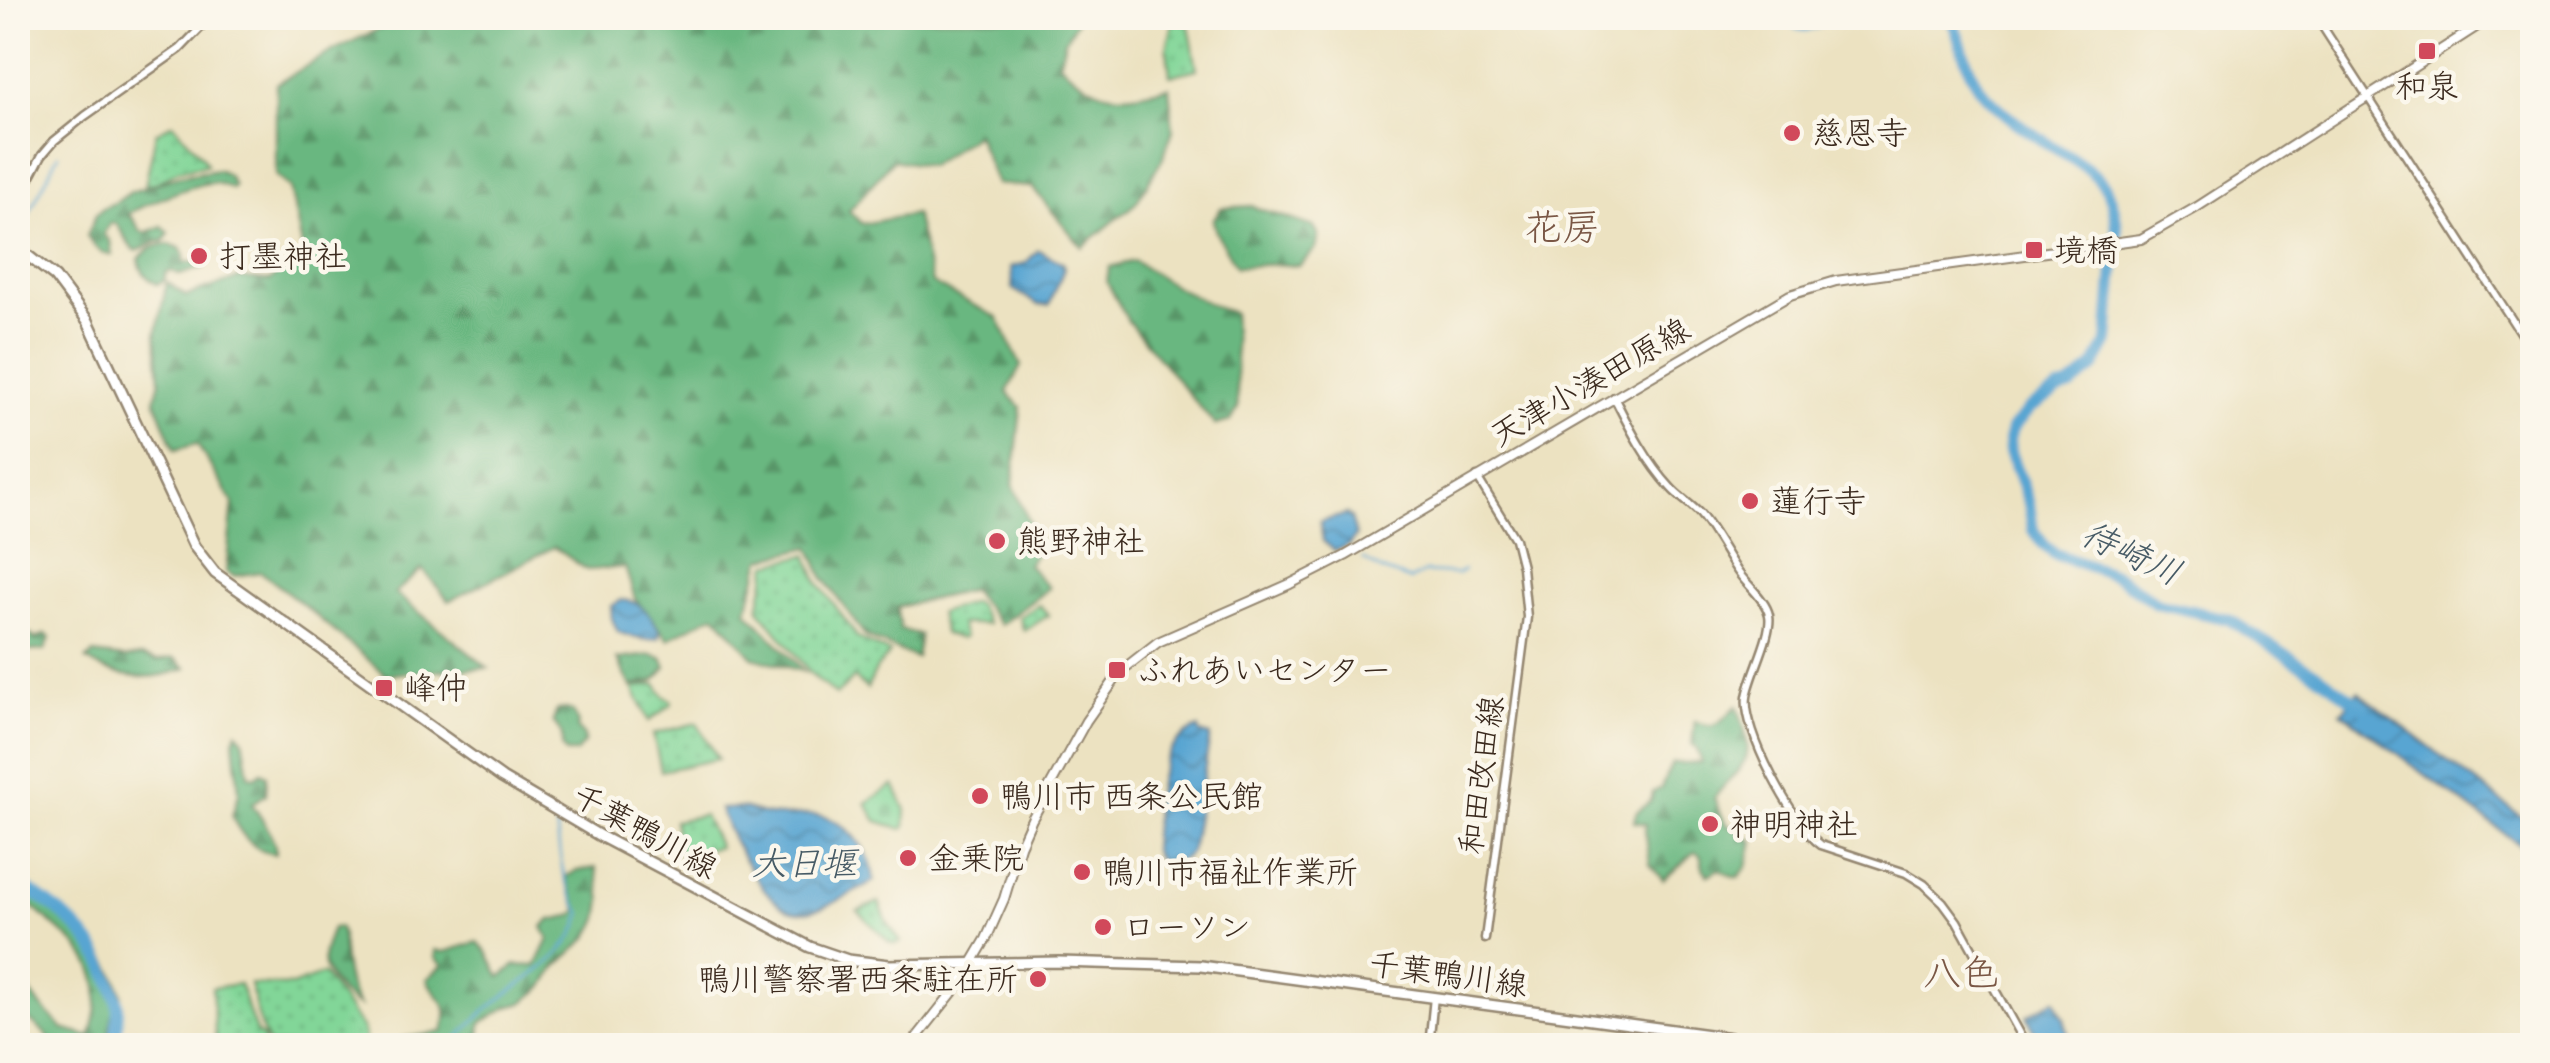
<svg xmlns="http://www.w3.org/2000/svg" width="2550" height="1063" font-family="Itim,'Klee One',sans-serif">
<style>
.grass{fill:url(#grass-dots);stroke:#5e805b;stroke-width:2.5}
.forest{fill:url(#forest-firs);stroke:#52704f;stroke-width:2.5}
.cemetery{fill:url(#cemetery-stones);stroke:#5e805b;stroke-width:2.5}
.water{fill:url(#water-waves);stroke:#4a6878;stroke-width:2.5}
.lines{fill:none;stroke-linecap:round;stroke-linejoin:round}
.stream{stroke:#59a5d2;stroke-width:2.5}
.river{stroke:#59a5d2;stroke-width:12}
.tertiary-casing{stroke:#948670;stroke-width:11}
.secondary-casing{stroke:#948670;stroke-width:12}
.primary-casing{stroke:#948670;stroke-width:14}
.tertiary{stroke:#fff;stroke-width:6}
.secondary{stroke:#fff;stroke-width:8}
.primary{stroke:#fff;stroke-width:9}
.poi-dot{fill:#d1495b;stroke:#fbf7ec;stroke-width:4}
.labels{text-anchor:middle;stroke-width:9;stroke-linejoin:round;paint-order:stroke}
.poi-label{font-size:32px;fill:#3b2a1e;stroke:#fbf7ec;text-anchor:start}
.street-label{font-size:32px;fill:#3b2a1e;stroke:#fbf7ec}
.water-label{font-size:35px;font-style:italic;fill:#475b66;stroke:#fbf7ec}
.quarter-label{font-size:38px;fill:#7a5745;stroke:#fbf7ec}
</style>
<defs>
<pattern id="grass-dots" width="8" height="8" patternUnits="userSpaceOnUse" patternTransform="scale(2.5)"><rect width="8" height="8" fill="#82d698"/><path d="M2 2h.1M6 6h.1" fill="none" stroke="#71b883" stroke-width="1.8" stroke-linecap="round"/></pattern>
<pattern id="forest-firs" width="22" height="20" patternUnits="userSpaceOnUse" patternTransform="scale(2.5)"><rect width="22" height="20" fill="#69b780"/><path d="M5 1l3.5 6h-7zM16 11l3.5 6h-7z" fill="#589568"/></pattern>
<pattern id="cemetery-stones" width="16" height="16" patternUnits="userSpaceOnUse" patternTransform="scale(2.5)"><rect width="16" height="16" fill="#82d698"/><path d="M2 7V4a2 2 0 0 1 4 0v3zM10 15v-3a2 2 0 0 1 4 0v3z" fill="#71b883"/></pattern>
<pattern id="water-waves" width="16" height="10" patternUnits="userSpaceOnUse" patternTransform="scale(2.5)"><rect width="16" height="10" fill="#59a5d2"/><path d="M0 5q4-4 8 0t8 0" fill="none" stroke="#4b87aa"/></pattern>
</defs>
<rect width="100%" height="100%" fill="#fbf7ec"/>
<filter id="ink" filterUnits="userSpaceOnUse"><feTurbulence type="fractalNoise" baseFrequency=".01" numOctaves="2"/><feDisplacementMap in="SourceGraphic" scale="20" xChannelSelector="R" yChannelSelector="G"/><feConvolveMatrix kernelMatrix="1 2 1 2 8 2 1 2 1" color-interpolation-filters="sRGB"/></filter>
<filter id="wash" filterUnits="userSpaceOnUse"><feTurbulence type="fractalNoise" baseFrequency=".0048" numOctaves="4" result="noise"/><feDisplacementMap in="SourceGraphic" scale="40" xChannelSelector="R" yChannelSelector="G"/><feGaussianBlur stdDeviation="2.25" result="paint"/><feColorMatrix in="noise" values="0 0 0 0 0 0 0 0 0 0 0 0 0 0 0 0 0 1.4 0 .05"/><feComposite in="paint" operator="in"/></filter>
<g filter="url(#wash)">
<rect width="100%" height="100%" fill="#ece2c1"/>
<!-- grass -->
<g class="grass">
<path d="M 1188,20 L 1197,69 L 1170,76 L 1167,48 L 1173,23 Z"/>
<path d="M 173,123 C 184,138 199,149 207,165 L 178,171 L 156,183 L 145,186 L 156,133 Z"/>
<path d="M 807,555 L 818,582 L 858,638 L 890,653 L 877,668 L 867,689 L 854,678 L 836,695 L 813,676 L 759,609 L 768,564 Z"/>
<path d="M 972,602 L 977,604 L 987,624 L 960,624 L 964,637 L 961,639 L 944,634 L 939,613 Z"/>
<path d="M 1039,605 L 1049,615 L 1024,631 L 1019,617 Z"/>
<path d="M 656,684 L 664,696 L 672,701 L 671,705 L 649,721 L 633,688 Z"/>
<path d="M 697,723 L 718,759 L 661,771 L 653,734 Z"/>
<path d="M 704,815 L 719,847 L 680,856 L 674,821 Z"/>
<path d="M 879,902 L 887,922 L 901,942 L 895,944 L 889,942 L 858,911 Z"/>
<path d="M 323,974 L 363,1029 L 366,1045 L 269,1045 L 260,1025 L 250,984 L 292,986 Z"/>
<path d="M 239,984 L 256,1032 L 263,1037 L 264,1045 L 216,1045 L 212,988 Z"/>
</g>
<!-- forest -->
<g class="forest">
<path d="M 402,18 L 1078,18 L 1065,41 L 1059,63 C 1103,101 1115,99 1169,87 L 1173,130 L 1163,158 L 1136,203 L 1082,247 L 1032,187 L 996,184 L 976,134 L 929,166 L 893,160 L 849,211 L 862,224 L 915,214 L 932,283 L 998,318 L 1021,366 L 1007,392 L 1021,407 L 1013,484 L 1028,520 L 1042,545 L 1028,565 L 1049,588 L 1000,625 L 972,590 L 897,607 L 900,629 L 920,635 L 916,658 L 865,636 L 823,577 L 810,547 L 762,559 L 747,611 L 805,672 L 753,657 L 715,614 L 668,639 L 635,599 L 625,567 L 587,570 L 554,547 L 449,601 L 422,569 L 395,593 L 488,668 L 385,674 L 295,598 L 261,572 L 234,576 L 226,572 L 233,503 L 197,444 L 175,450 L 155,400 L 160,380 L 156,335 L 167,282 L 186,296 L 239,278 L 269,281 L 304,256 L 290,188 L 276,176 L 276,84 L 334,50 Z"/>
<path d="M 218,170 L 228,175 L 234,186 L 232,189 C 230,188 218,183 216,183 C 199,181 144,205 128,214 C 145,228 132,240 162,226 L 169,233 L 164,241 L 156,242 L 137,251 L 132,249 L 116,223 L 110,224 L 103,234 L 110,241 L 112,255 C 99,253 94,247 87,236 L 96,214 L 104,207 L 115,203 L 131,192 L 179,176 Z"/>
<path d="M 1251,206 L 1314,227 L 1319,235 L 1316,249 L 1299,266 L 1276,264 L 1236,267 L 1216,232 L 1213,220 L 1221,208 Z"/>
<path d="M 169,244 L 180,248 L 184,255 L 184,262 L 204,263 L 204,267 L 180,275 L 172,271 L 166,273 L 164,281 L 157,284 C 146,278 141,272 139,259 C 147,248 156,245 169,244 Z"/>
<path d="M 1134,261 C 1166,281 1197,301 1233,313 L 1238,408 L 1231,421 L 1215,425 L 1128,321 L 1107,282 L 1109,267 Z"/>
<path d="M 18,631 L 31,635 L 35,639 L 46,634 L 50,638 L 45,650 L 29,651 L 18,649 Z"/>
<path d="M 94,654 L 126,658 L 141,656 L 157,661 L 174,658 L 186,668 C 152,682 117,680 86,660 Z"/>
<path d="M 651,655 L 662,658 L 666,667 C 655,685 649,682 631,686 L 617,659 Z"/>
<path d="M 1737,706 C 1742,721 1752,747 1745,761 C 1738,774 1722,785 1714,799 L 1726,824 L 1753,841 L 1747,866 L 1739,877 L 1733,877 L 1719,869 L 1708,875 L 1703,868 L 1700,855 L 1695,852 L 1663,880 L 1650,864 L 1645,830 L 1646,824 L 1634,822 C 1636,808 1641,809 1651,801 L 1653,792 L 1661,788 L 1672,763 L 1702,763 L 1696,747 L 1692,744 L 1695,721 C 1717,732 1721,720 1737,706 Z"/>
<path d="M 566,709 L 573,711 L 578,724 L 577,728 L 584,736 L 584,743 L 576,753 L 566,753 L 562,748 L 562,735 L 553,721 L 557,710 Z"/>
<path d="M 237,732 L 243,738 L 249,775 L 255,777 L 262,772 L 267,775 L 266,794 L 252,804 C 262,820 275,835 276,854 C 256,854 239,833 232,816 L 239,793 L 234,740 Z"/>
<path d="M 596,868 L 602,900 L 599,919 L 589,937 L 556,967 L 544,986 L 523,1003 L 508,1007 L 481,1023 L 480,1045 L 390,1045 L 404,1038 L 443,1032 C 453,998 439,1006 427,979 L 443,965 L 435,958 L 435,950 L 444,952 L 478,942 L 487,952 L 500,977 L 516,965 L 536,966 L 549,939 L 543,927 L 551,920 L 575,915 L 578,909 L 565,877 L 576,871 Z"/>
<path d="M 24,882 C 68,909 107,944 122,995 L 113,1012 L 107,1045 L 53,1045 L 46,1034 L 18,1011 L 18,975 L 39,1004 L 63,1029 L 90,1037 C 117,957 68,943 21,896 Z"/>
<path d="M 339,927 C 344,936 342,941 343,951 C 345,971 348,991 359,1006 C 348,1001 342,994 334,984 C 317,962 323,952 332,928 Z"/>
</g>
<!-- cemetery -->
<path class="cemetery" d="M 894,785 L 906,810 L 905,828 L 902,829 L 877,821 L 866,803 Z"/>
<!-- water -->
<g class="water">
<path d="M 1038,250 L 1063,263 L 1064,269 L 1049,305 L 1039,305 L 1013,289 L 1011,267 L 1026,263 Z"/>
<path d="M 1347,514 L 1351,518 L 1356,536 L 1349,545 L 1335,551 L 1323,541 L 1320,522 Z"/>
<path d="M 622,600 C 643,601 650,615 660,631 L 659,638 C 643,642 632,637 618,632 L 612,619 L 611,606 Z"/>
<path d="M 2358,692 L 2532,825 L 2532,854 L 2341,712 Z"/>
<path d="M 1199,728 L 1200,733 L 1210,736 L 1191,852 C 1178,866 1157,869 1152,847 C 1156,808 1153,743 1199,728 Z"/>
<path d="M 742,808 C 755,812 768,816 781,816 C 794,816 809,813 822,816 C 850,824 873,853 874,881 C 852,892 825,912 800,912 C 767,914 730,836 720,809 Z"/>
<path d="M 2055,999 L 2064,1018 L 2071,1045 L 2041,1045 L 2027,1016 Z"/>
</g>
<g class="lines">
<!-- stream -->
<g class="stream">
<path d="M 26,219 L 59,154"/>
<path d="M 1363,559 L 1381,570 L 1410,580 L 1425,572 L 1457,574 L 1464,570"/>
<path d="M 450,1046 C 463,1032 475,1019 490,1007 C 522,980 571,958 582,914 C 561,880 560,860 556,821"/>
</g>
<!-- river -->
<g class="river">
<path d="M 1794,18 L 1797,24 C 1809,28 1814,24 1825,18"/>
<path d="M 1951,18 C 1963,44 1966,74 1986,95 C 2006,117 2030,132 2055,148 C 2074,160 2097,171 2108,192 C 2114,204 2116,218 2117,230 L 2108,342 L 2094,367 L 2071,386 L 2058,390 L 2030,408 L 2012,429 L 2009,440 L 2010,452 L 2029,503 L 2033,530 L 2044,545 L 2055,554 L 2117,576 L 2156,603 L 2228,619 L 2321,677 L 2365,709"/>
<path d="M 18,883 C 56,907 92,932 108,976 C 112,986 117,996 118,1006 C 118,1019 116,1032 116,1046"/>
</g>
</g>
</g>
<g filter="url(#ink)">
<g class="lines">
<!-- tertiary casing -->
<g class="tertiary-casing">
<g id="tertiary">
<path d="M 2317,18 L 2532,351"/>
<path d="M 18,200 L 42,155 L 54,141 L 85,116 L 180,49 L 210,18"/>
<path d="M 1614,397 C 1630,429 1647,462 1671,488 C 1680,498 1691,504 1700,514 C 1715,532 1725,553 1738,572 C 1747,585 1766,600 1769,615 C 1773,634 1750,676 1747,697 C 1742,730 1794,826 1821,845 L 1906,873 L 1924,884 L 1943,902 L 1957,921 L 2026,1046"/>
<path d="M 1477,477 L 1515,539 L 1522,567 L 1527,617 L 1485,939"/>
<path d="M 1429,1046 L 1434,997"/>
</g>
</g>
<!-- secondary casing -->
<g class="secondary-casing">
<path id="secondary" d="M 910,1046 L 960,983 L 986,939 L 1004,899 L 1020,846 L 1032,819 L 1086,721 L 1121,671 L 1158,642 L 1290,584 L 1345,556 L 1790,295 L 1836,281 L 2141,239 L 2197,207 L 2490,18"/>
</g>
<!-- primary casing -->
<g class="primary-casing">
<path id="primary" d="M 18,248 L 55,277 L 88,321 L 194,546 L 215,573 L 502,778 L 600,836 L 810,947 L 848,960 L 889,965 L 1059,962 L 1201,966 L 1791,1046"/>
</g>
<!-- tertiary -->
<use href="#tertiary" class="tertiary"/>
<!-- secondary -->
<use href="#secondary" class="secondary"/>
<!-- primary -->
<use href="#primary" class="primary"/>
</g>
</g>
<!-- markers -->
<g class="poi-dot">
<rect x="2417" y="41" width="20" height="20" rx="5"/>
<circle cx="1792" cy="133" r="10"/>
<rect x="2024" y="240" width="20" height="20" rx="5"/>
<circle cx="199" cy="256" r="10"/>
<circle cx="1750" cy="501" r="10"/>
<circle cx="997" cy="541" r="10"/>
<rect x="1107" y="660" width="20" height="20" rx="5"/>
<rect x="374" y="678" width="20" height="20" rx="5"/>
<circle cx="980" cy="796" r="10"/>
<circle cx="1710" cy="824" r="10"/>
<circle cx="908" cy="858" r="10"/>
<circle cx="1082" cy="872" r="10"/>
<circle cx="1103" cy="927" r="10"/>
<circle cx="1038" cy="979" r="10"/>
</g>
<g class="labels">
<!-- poi labels -->
<g class="poi-label">
<text x="2427" y="97" text-anchor="middle">和泉</text>
<text x="1812" y="144">慈恩寺</text>
<text x="2054" y="261">境橋</text>
<text x="219" y="267">打墨神社</text>
<text x="1770" y="512">蓮行寺</text>
<text x="1017" y="552">熊野神社</text>
<text x="1137" y="681">ふれあいセンター</text>
<text x="404" y="699">峰仲</text>
<text x="1000" y="807">鴨川市 西条公民館</text>
<text x="1730" y="835">神明神社</text>
<text x="928" y="869">金乗院</text>
<text x="1102" y="883">鴨川市福祉作業所</text>
<text x="1123" y="938">ローソン</text>
<text x="1018" y="990" text-anchor="end">鴨川警察署西条駐在所</text>
</g>
<!-- street labels -->
<g class="street-label">
<text transform="translate(1590 382) rotate(-30)" y="11">天津小湊田原線</text>
<text transform="translate(1481 775) rotate(-82)" y="11">和田改田線</text>
<text transform="translate(645 831) rotate(29)" y="11">千葉鴨川線</text>
<text transform="translate(1448 974) rotate(8)" y="11">千葉鴨川線</text>
</g>
<!-- water labels -->
<g class="water-label">
<text transform="translate(2132 553) rotate(25)" y="12">待崎川</text>
<text x="804" y="875">大日堰</text>
</g>
<!-- quarter labels -->
<g class="quarter-label">
<text x="1562" y="240">花房</text>
<text x="1961" y="986">八色</text>
</g>
</g>
<!-- margin -->
<rect width="2550" height="1063" fill="none" stroke="#fbf7ec" stroke-width="60"/>
</svg>
